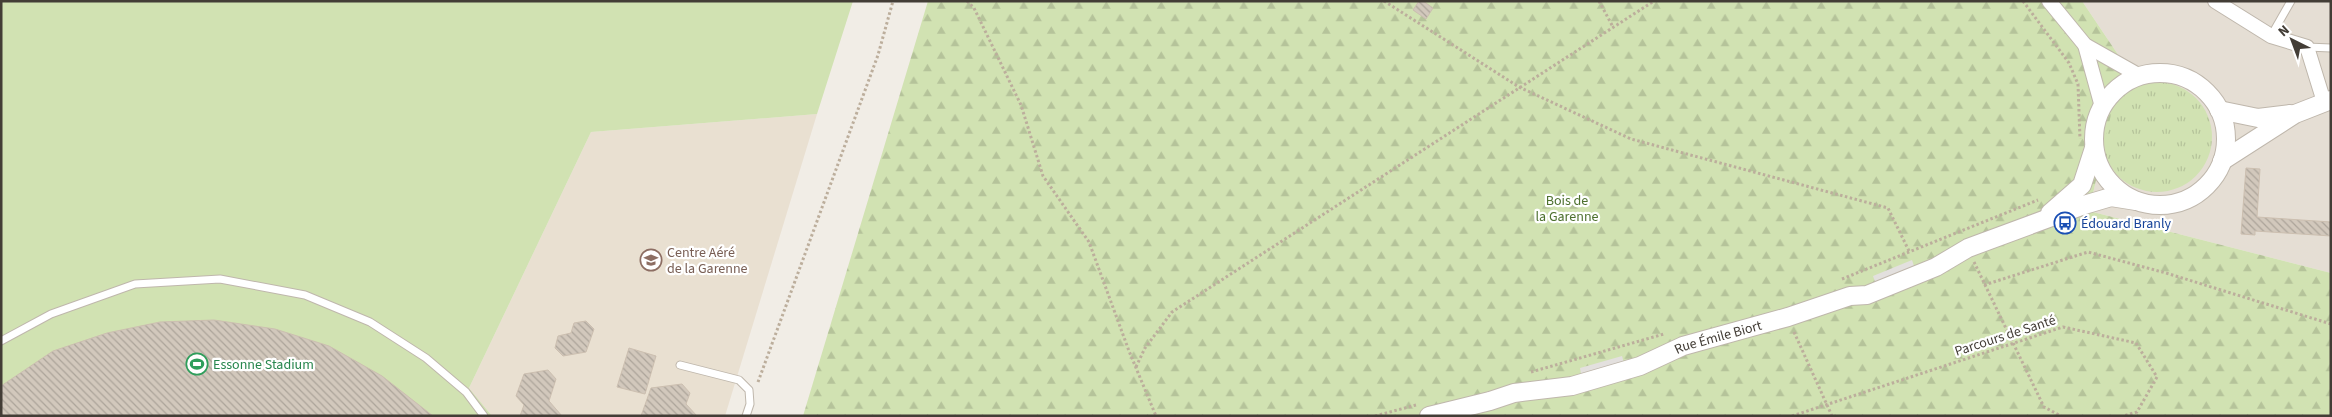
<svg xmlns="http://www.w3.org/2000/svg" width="2332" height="417" font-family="'Source Sans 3',sans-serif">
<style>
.residential{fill:#e5ded4}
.education{fill:#e9e0d1}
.grass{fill:url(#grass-tufts)}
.forest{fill:url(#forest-firs)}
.pitch{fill:#d1e2b2}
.parking{fill:#e3e0de}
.building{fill:url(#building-back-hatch);stroke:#ccbfb0}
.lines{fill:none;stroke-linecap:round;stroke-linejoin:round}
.service-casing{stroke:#bfb7ac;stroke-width:9}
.minor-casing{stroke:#bfb7ac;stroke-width:16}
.tertiary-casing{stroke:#bfb7ac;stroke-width:20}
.path{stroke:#bcae9c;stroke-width:3;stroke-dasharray:2.5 2.5;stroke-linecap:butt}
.service{stroke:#fff;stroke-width:7}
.minor{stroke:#fff;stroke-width:14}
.tertiary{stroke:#fff;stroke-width:18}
.labels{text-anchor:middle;stroke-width:4.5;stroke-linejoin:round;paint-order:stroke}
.park-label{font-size:14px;fill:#4d702e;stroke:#fff}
.transit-label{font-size:14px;fill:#164399;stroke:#fff;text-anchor:start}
.education-label{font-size:14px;fill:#785e54;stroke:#fff;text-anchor:start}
.street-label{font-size:14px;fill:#433d36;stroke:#fff}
.leisure-label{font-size:14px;fill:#27864d;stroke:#fff;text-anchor:start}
</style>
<defs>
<pattern id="grass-tufts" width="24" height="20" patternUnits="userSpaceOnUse" patternTransform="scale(1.25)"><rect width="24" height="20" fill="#d1e2b2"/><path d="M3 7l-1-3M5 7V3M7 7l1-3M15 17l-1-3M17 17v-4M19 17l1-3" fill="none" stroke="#b5c39a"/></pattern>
<pattern id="forest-firs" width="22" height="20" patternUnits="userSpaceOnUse" patternTransform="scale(1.25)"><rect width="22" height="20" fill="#d1e2b2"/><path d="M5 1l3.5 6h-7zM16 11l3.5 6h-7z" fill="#b5c39a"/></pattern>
<pattern id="building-back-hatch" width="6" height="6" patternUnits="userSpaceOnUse" patternTransform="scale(1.25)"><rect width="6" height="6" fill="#d2c8bc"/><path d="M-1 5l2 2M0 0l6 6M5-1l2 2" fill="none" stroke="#aca49a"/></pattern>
</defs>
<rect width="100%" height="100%" fill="#f1ede6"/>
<!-- residential -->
<path class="residential" d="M 2082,1 L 2331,1 L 2331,273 L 2089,211 L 2123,62 Z"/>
<!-- education -->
<path class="education" d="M 817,114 L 725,416 L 492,416 L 469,388 L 591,132 Z"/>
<!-- grass -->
<circle class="grass" cx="2157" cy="137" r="55"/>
<!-- forest -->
<path class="forest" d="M 928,1 L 2082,1 L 2123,62 L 2089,211 L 2331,273 L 2331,416 L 803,416 Z"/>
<!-- pitch -->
<path class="pitch" d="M 1,1 L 853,1 L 817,114 L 591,132 L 469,388 L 492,416 L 1,416 Z"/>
<!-- parking -->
<g class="parking">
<path d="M 1912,260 L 1914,266 L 1875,282 L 1873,276 Z"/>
<path d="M 1622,356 L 1624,363 L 1581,374 L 1580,368 Z"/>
</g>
<!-- building -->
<g class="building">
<path d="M 1419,1 L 1423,1 L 1433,8 L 1426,19 L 1413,10 Z"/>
<path d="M 2246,168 L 2260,169 L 2257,217 L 2331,222 L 2331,236 L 2255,231 L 2255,235 L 2241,234 Z"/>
<path d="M 214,320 L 275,329 L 329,346 L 382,376 L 433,416 L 1,416 L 1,386 L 53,351 L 107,333 L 160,322 Z"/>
<path d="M 586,321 L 594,329 L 586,352 L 563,356 L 555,348 L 558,336 L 571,333 L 574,323 Z"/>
<path d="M 629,348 L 656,356 L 645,394 L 617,387 Z"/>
<path d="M 548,370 L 556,379 L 549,401 L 562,416 L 520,416 L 524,405 L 516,396 L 524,374 Z"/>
<path d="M 682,384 L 690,393 L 686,404 L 697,416 L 641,416 L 651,388 Z"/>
</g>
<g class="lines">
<!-- service casing -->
<g class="service-casing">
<g id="service">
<path d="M 2271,36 L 2291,1"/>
<path d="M 2307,47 L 2331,48"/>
<path d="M 1,341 L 51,314 L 135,284 L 220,279 L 305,295 L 370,322 L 426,358 L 466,392 L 484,416"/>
<path d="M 680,365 L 739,380 L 749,390 L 750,404 L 746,416"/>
</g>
</g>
<!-- minor casing -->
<g class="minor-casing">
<g id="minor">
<path d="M 2049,1 L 2085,45 L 2140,76"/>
<path d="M 2215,1 L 2271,36 L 2307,47 L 2324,102"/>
<path d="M 2085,45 L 2102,107"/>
</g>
</g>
<!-- tertiary casing -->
<g class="tertiary-casing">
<g id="tertiary">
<circle cx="2160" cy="139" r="66"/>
<path d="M 2219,110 L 2258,118 L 2290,114"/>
<path d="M 2222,161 L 2295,114 L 2331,100"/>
<path d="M 2050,213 L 2082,185 L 2094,148"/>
<path id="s1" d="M 1429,416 L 1490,401 L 1514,393 L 1572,386 L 1640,366 L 1683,346 L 1788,317 L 1850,296 L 1867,295 L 1936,267 L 1968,248 L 2084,205 L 2111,197 L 2136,201"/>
</g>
</g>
<!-- path -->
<g class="path">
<path d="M 967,1 L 974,8 L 1021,105 L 1043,176 L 1089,242 L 1129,351 L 1156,416"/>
<path d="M 1384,1 L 1519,87 L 1631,139 L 1888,208 L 1909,251"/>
<path d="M 1599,1 L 1613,27"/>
<path d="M 2023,1 L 2069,63 L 2078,84 L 2080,139"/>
<path d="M 1974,262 L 2044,407 L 2061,416"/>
<path d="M 1842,279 L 2038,200"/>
<path d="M 1984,285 L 2088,252 L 2166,273 L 2331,324"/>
<path d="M 1794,332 L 1832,416"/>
<path d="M 1136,367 L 1145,348 L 1172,312 L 1654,1"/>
<path d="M 1531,372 L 1664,334"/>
<path d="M 758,382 L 878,55 L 893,1"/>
<path d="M 1375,416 L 1416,405"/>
<path d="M 1792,416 L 2063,327 L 2136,343 L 2157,377 L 2137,412 L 2123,416"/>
</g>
<!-- service -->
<use href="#service" class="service"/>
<!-- minor -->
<use href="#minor" class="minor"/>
<!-- tertiary -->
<use href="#tertiary" class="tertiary"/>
</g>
<!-- icons -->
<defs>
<g id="bus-ring" transform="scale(1.125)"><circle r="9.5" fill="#fff" stroke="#1a4fb4" stroke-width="1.5"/><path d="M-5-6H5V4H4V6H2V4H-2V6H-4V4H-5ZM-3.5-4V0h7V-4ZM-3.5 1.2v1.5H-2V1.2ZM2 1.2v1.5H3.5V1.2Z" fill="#1a4fb4"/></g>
<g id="school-ring" transform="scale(1.125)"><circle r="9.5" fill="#fff" stroke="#8d6e63" stroke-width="1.5"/><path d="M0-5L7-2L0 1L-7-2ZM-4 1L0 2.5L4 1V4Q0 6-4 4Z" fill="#8d6e63"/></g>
<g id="stadium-ring" transform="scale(1.125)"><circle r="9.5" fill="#fff" stroke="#2e9e5b" stroke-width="1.5"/><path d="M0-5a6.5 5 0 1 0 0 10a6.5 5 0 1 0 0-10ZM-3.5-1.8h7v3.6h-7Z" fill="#2e9e5b"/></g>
</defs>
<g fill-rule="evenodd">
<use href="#bus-ring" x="2065" y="223"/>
<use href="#school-ring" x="651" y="260"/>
<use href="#stadium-ring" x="197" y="364"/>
</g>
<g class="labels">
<!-- park labels -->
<g class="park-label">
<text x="1567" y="205">Bois de<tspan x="1567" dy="16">la Garenne</tspan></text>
</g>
<!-- transit labels -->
<g class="transit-label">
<text x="2081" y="228">Édouard Branly</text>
</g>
<!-- education labels -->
<g class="education-label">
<text x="667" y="257">Centre Aéré<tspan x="667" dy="16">de la Garenne</tspan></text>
</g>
<!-- street labels -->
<g class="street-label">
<text transform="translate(2005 335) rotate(-18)" y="5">Parcours de Santé</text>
<text dy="5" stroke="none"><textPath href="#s1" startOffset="301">Rue Émile Biort</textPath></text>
</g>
<!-- leisure labels -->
<g class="leisure-label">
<text x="213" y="369">Essonne Stadium</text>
</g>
</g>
<!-- border -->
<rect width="2332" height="417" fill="none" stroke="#433d36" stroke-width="5"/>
<!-- north arrow -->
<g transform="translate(2292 40) rotate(318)" stroke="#ffffff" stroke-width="4" paint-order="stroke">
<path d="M0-4L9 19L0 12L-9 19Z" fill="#433d36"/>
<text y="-8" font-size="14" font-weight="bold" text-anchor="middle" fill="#433d36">N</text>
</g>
</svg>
